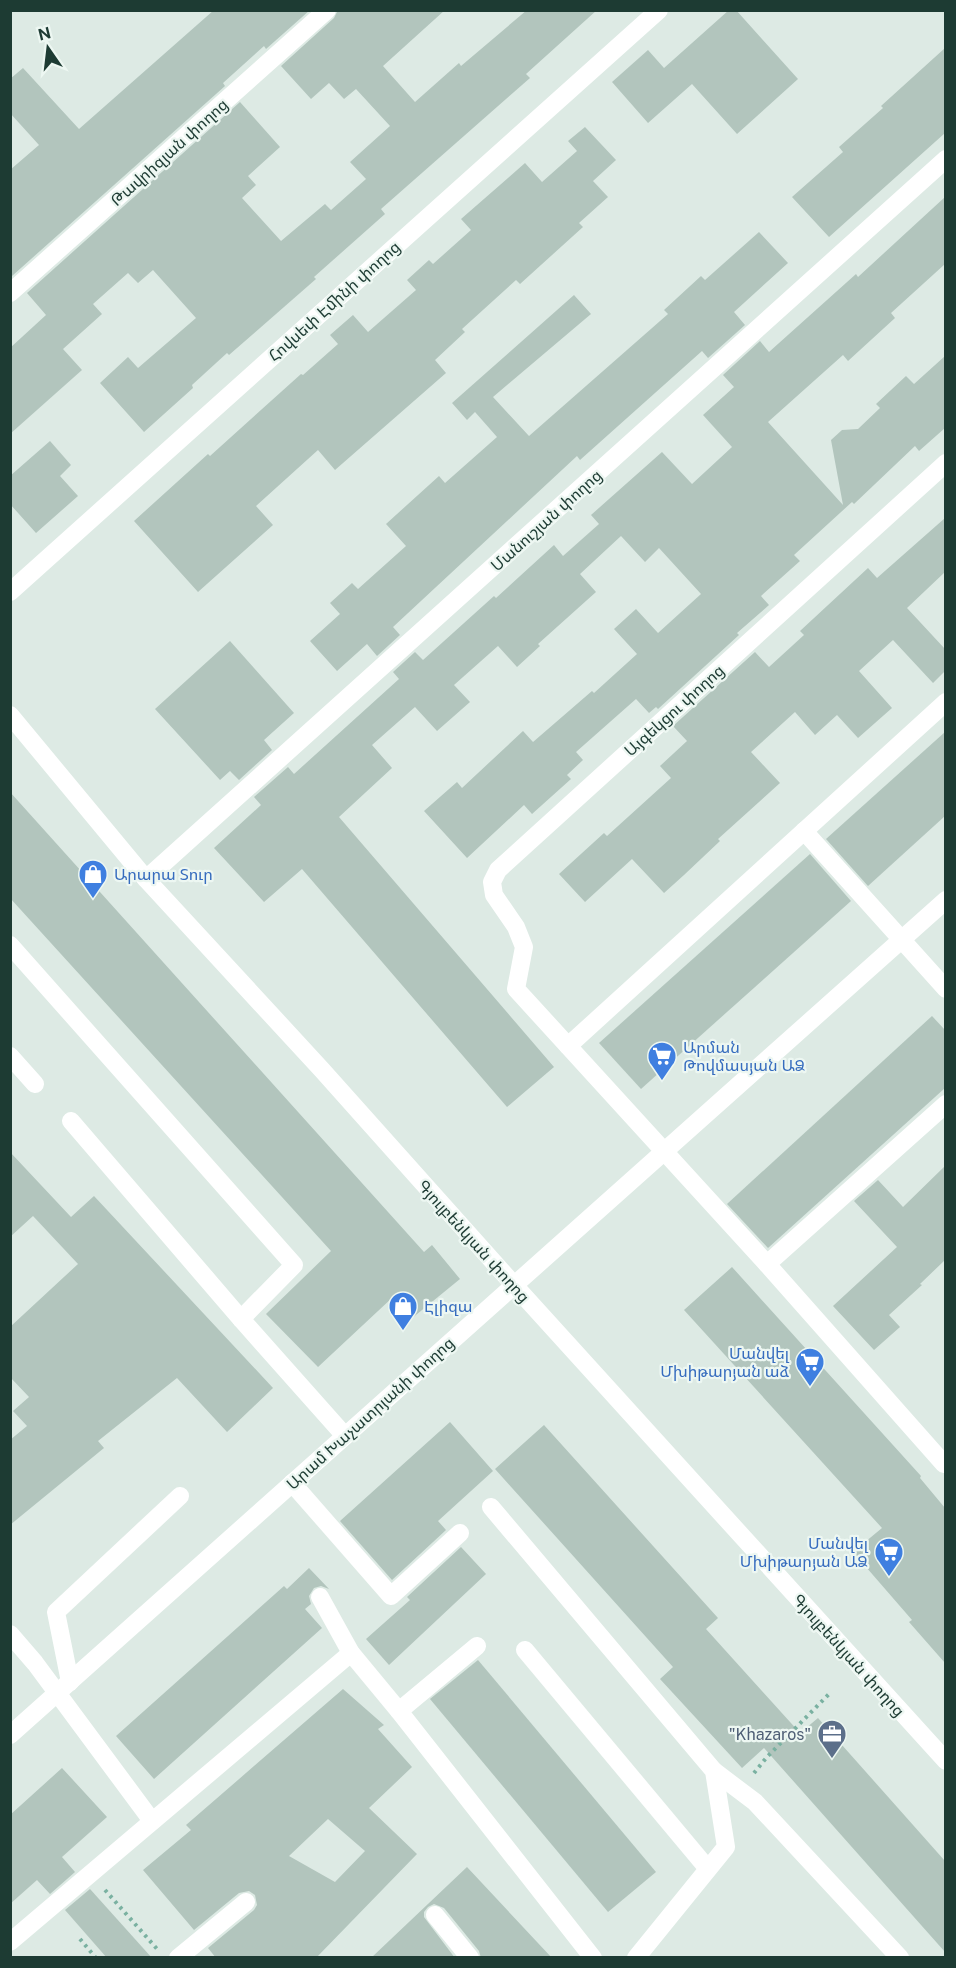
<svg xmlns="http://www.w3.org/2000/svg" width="956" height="1968" font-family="'Public Sans','Noto Sans Armenian',sans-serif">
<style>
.building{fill:#b2c5bd;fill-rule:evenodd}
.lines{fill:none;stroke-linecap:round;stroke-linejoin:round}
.path{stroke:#7ab1a1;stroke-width:4;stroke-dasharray:3 4.5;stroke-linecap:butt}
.minor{stroke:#fff;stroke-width:18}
.labels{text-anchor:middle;stroke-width:4.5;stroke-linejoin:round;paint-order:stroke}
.street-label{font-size:16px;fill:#1d3b33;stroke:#edf7f2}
.shop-label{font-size:16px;fill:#366cbe;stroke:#edf7f2;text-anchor:start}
.service-label{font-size:16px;fill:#4e5e75;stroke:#edf7f2;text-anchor:end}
</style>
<rect width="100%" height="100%" fill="#ddeae4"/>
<!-- building -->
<g class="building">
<path d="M 214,10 L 310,10 L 266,49 L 264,46 L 223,83 L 225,86 L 12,276 L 10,170 L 39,145 L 10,113 L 10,79 L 23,68 L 79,129 Z"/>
<path d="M 338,10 L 445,10 L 383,66 L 415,102 L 459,63 L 461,66 L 527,10 L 597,10 L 526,74 L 530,78 L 381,209 L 385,214 L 314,277 L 316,279 L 229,355 L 227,353 L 192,385 L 193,388 L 144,432 L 100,383 L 128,357 L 138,368 L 196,318 L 153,270 L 138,283 L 128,273 L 93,304 L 102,314 L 63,349 L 82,370 L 10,434 L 10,348 L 46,315 L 27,293 L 240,102 L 280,147 L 248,176 L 256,185 L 242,198 L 281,241 L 325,204 L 331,210 L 366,179 L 350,162 L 390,126 L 356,89 L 344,99 L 329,83 L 311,99 L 281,66 L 334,18 Z"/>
<path d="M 729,10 L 736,10 L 798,79 L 737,134 L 692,84 L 648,123 L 612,82 L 648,50 L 664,68 Z"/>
<path d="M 945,48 L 945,133 L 829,237 L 792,197 L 843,152 L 839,147 L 883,108 L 881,106 Z"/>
<path d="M 585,127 L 616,160 L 593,181 L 608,197 L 579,223 L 583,227 L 520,284 L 516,280 L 462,329 L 465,332 L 435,360 L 446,373 L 335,470 L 318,450 L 256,506 L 273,525 L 198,592 L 134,521 L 208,454 L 210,456 L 301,374 L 303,375 L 338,344 L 330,335 L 353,315 L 368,332 L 416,290 L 407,280 L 429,260 L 433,264 L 471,230 L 461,219 L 525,163 L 542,182 L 577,151 L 568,141 Z"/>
<path d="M 945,197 L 945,264 L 891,313 L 895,318 L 848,361 L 843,355 L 768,422 L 843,505 L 831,440 L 842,430 L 858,429 L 880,408 L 876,404 L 906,376 L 914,384 L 945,356 L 945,428 L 919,451 L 915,446 L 854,504 L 852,502 L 794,555 L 800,561 L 761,596 L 769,605 L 737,633 L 739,635 L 658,709 L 656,707 L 649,713 L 636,699 L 576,752 L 583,760 L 567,775 L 571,779 L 532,814 L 524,805 L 467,858 L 424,811 L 457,782 L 462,788 L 523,731 L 533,742 L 592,691 L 594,693 L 637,654 L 614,629 L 636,609 L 658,633 L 701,594 L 659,548 L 645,562 L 621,536 L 580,574 L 596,592 L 538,644 L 540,646 L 517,667 L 498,646 L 454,685 L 470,702 L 437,731 L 415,707 L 372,745 L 392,768 L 339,817 L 554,1067 L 507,1107 L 302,869 L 264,902 L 214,848 L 261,805 L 254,797 L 288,767 L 294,774 L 399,679 L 393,672 L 415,652 L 423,660 L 494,596 L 496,598 L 554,545 L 563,556 L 599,524 L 591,515 L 662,452 L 692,484 L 732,447 L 703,415 L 734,387 L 723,375 L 760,341 L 769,352 L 856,274 L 858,277 Z"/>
<path d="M 759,232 L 788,263 L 734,312 L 745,325 L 708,358 L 702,351 L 580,460 L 577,456 L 393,627 L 400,635 L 377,656 L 367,644 L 337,671 L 310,641 L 340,614 L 330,603 L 352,583 L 358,589 L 406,546 L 386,524 L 439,476 L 445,483 L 497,437 L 475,412 L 467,420 L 452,403 L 574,295 L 591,314 L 493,397 L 529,436 L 668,314 L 664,310 L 701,276 L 705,280 Z"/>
<path d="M 50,441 L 71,465 L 60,476 L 78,496 L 36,533 L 10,504 L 10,476 Z"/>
<path d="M 945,518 L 945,572 L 907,608 L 945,649 L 945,671 L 933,683 L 893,640 L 859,671 L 892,708 L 858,738 L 837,715 L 815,735 L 795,712 L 751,752 L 780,783 L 718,839 L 720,841 L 684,875 L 664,893 L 632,859 L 585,902 L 559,874 L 604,833 L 607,836 L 671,778 L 660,766 L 687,741 L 673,726 L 755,652 L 769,667 L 804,635 L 800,631 L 868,568 L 877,578 Z"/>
<path d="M 230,641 L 294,713 L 264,740 L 272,750 L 239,780 L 230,771 L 220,780 L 155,709 Z"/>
<path d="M 945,732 L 945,816 L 868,886 L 826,839 Z"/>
<path d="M 10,792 L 424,1252 L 432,1245 L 460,1279 L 411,1319 L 393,1297 L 318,1367 L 266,1314 L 331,1251 L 10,898 Z"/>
<path d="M 810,854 L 851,901 L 641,1089 L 599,1043 Z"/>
<path d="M 932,1016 L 945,1030 L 945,1088 L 768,1248 L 727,1204 Z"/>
<path d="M 10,1152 L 71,1217 L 94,1196 L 273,1388 L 227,1432 L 177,1378 L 98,1441 L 104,1448 L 10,1525 L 10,1440 L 27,1426 L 13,1411 L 29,1397 L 10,1377 L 10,1327 L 78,1264 L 33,1216 L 10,1237 Z"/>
<path d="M 945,1166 L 945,1260 L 920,1284 L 922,1285 L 889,1315 L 900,1327 L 874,1350 L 833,1306 L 897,1247 L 854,1201 L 878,1180 L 903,1207 Z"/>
<path d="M 732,1267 L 921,1476 L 920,1478 L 945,1508 L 945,1663 L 909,1622 L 912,1620 L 853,1552 L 882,1528 L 684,1310 Z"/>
<path d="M 450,1422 L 493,1471 L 438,1521 L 446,1530 L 392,1580 L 340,1521 Z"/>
<path d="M 544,1425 L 718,1618 L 706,1629 L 800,1733 L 818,1718 L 945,1861 L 945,1952 L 764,1748 L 742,1768 L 660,1679 L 673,1667 L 495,1469 Z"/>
<path d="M 461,1547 L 486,1574 L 389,1665 L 366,1639 L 410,1600 L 407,1597 Z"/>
<path d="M 309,1568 L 329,1589 L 321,1586 L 314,1588 L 309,1596 L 311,1604 L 305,1609 L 322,1628 L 154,1779 L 116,1736 L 284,1586 L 287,1589 Z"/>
<path d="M 478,1660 L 656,1872 L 608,1912 L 430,1699 Z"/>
<path d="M 343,1689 L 384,1725 L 378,1729 L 412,1767 L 369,1808 L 417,1854 L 316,1958 L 216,1958 L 208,1948 L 254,1910 L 257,1905 L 255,1895 L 249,1891 L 239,1893 L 194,1930 L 143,1870 L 191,1830 L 186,1825 ZM 328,1819 L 365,1851 L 335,1882 L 289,1856 Z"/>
<path d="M 62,1768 L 107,1817 L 62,1857 L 75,1872 L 50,1894 L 37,1880 L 10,1904 L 10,1815 Z"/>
<path d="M 467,1867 L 552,1958 L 481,1958 L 479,1951 L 444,1908 L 434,1904 L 428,1907 L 424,1912 L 424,1917 L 455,1958 L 371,1958 Z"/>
<path d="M 90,1889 L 152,1958 L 107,1958 L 65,1910 Z"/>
</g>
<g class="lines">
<!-- path -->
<g class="path">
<path d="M 754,1773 L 767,1757 L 831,1692"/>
<path d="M 105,1890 L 158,1950"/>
<path d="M 80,1939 L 96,1958"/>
</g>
<!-- minor -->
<g class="minor">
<path d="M 10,293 L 327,10"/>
<path d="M 10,592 L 659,10"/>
<path d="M 10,715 L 146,879 L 322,1070 L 514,1285 L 946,1761"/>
<path d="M 804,831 L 946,989"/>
<path d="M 146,879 L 946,159"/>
<path d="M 10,945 L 294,1265 L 241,1319"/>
<path d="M 568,1046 L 946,702"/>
<path d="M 10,1056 L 35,1084"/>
<path d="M 71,1121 L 241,1319 L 345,1436"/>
<path d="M 767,1264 L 946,1104"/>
<path d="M 944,1464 L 767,1264 L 516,989 L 524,947 L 516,927 L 494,895 L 492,882 L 498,870 L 946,463"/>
<path d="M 292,1483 L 391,1596 L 460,1533"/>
<path d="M 491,1507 L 714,1771 L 726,1847 L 636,1958"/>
<path d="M 320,1597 L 351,1653 L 399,1711"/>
<path d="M 10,1634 L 35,1663 L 152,1821"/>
<path d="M 477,1646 L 399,1711 L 593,1958"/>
<path d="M 525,1650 L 708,1869"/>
<path d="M 70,1682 L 56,1612 L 180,1496"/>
<path d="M 10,1735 L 946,900"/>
<path d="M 714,1771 L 755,1802 L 900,1958"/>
<path d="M 435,1915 L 470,1958"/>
<path d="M 10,1942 L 351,1653"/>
<path d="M 178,1958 L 246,1902"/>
</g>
</g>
<!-- icons -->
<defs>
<g id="shop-pin" transform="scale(1.5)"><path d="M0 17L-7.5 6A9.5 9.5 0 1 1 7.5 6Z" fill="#3f7fe0" stroke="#edf7f2"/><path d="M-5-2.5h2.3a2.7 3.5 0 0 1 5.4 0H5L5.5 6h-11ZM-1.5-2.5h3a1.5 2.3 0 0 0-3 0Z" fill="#fff"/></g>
<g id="supermarket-pin" transform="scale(1.5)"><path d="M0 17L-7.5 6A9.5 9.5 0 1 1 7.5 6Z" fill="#3f7fe0" stroke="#edf7f2"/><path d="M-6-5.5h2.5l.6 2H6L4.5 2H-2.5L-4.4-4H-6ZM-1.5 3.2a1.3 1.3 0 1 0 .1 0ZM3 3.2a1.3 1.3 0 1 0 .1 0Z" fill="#fff"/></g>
<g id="office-pin" transform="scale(1.5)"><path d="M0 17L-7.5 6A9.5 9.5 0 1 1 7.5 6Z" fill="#5c6f8a" stroke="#edf7f2"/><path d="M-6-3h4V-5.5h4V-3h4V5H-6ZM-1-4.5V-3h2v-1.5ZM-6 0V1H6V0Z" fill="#fff"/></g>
</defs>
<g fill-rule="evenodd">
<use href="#shop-pin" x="93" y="874"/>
<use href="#supermarket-pin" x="662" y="1056"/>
<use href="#shop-pin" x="403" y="1306"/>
<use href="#supermarket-pin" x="810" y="1362"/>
<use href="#supermarket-pin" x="889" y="1552"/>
<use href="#office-pin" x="832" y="1734"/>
</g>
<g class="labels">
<!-- street labels -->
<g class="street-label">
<text transform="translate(169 152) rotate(-42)" y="6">Թավրիզյան փողոց</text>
<text transform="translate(334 301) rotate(-42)" y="6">Հովսեփ Էմինի փողոց</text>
<text transform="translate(546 520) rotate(-42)" y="6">Մանուշյան փողոց</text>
<text transform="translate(674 710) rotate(-42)" y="6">Այգեկցու փողոց</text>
<text transform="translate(474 1241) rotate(48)" y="6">Գյուլբենկյան փողոց</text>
<text transform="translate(370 1413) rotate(-42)" y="6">Արամ Խաչատրյանի փողոց</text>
<text transform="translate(849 1655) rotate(48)" y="6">Գյուլբենկյան փողոց</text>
</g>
<!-- shop labels -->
<g class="shop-label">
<text x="114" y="880">Արարա Տուր</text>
<text x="683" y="1053">Արման<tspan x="683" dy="18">Թովմասյան ԱՁ</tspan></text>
<text x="424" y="1312">Էլիզա</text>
<text x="789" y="1359" text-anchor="end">Մանվել<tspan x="789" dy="18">Մխիթարյան աձ</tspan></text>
<text x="868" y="1549" text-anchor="end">Մանվել<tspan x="868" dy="18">Մխիթարյան ԱՁ</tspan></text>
</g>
<!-- service labels -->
<g class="service-label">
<text x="811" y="1740">"Khazaros"</text>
</g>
</g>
<!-- border -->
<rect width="956" height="1968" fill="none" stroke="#1d3b33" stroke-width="24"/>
<!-- north arrow -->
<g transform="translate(48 48) rotate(346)" stroke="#edf7f2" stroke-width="4.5" paint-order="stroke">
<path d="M0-4.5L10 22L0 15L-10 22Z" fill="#1d3b33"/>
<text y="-9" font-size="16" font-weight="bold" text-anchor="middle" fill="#1d3b33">N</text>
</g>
</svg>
